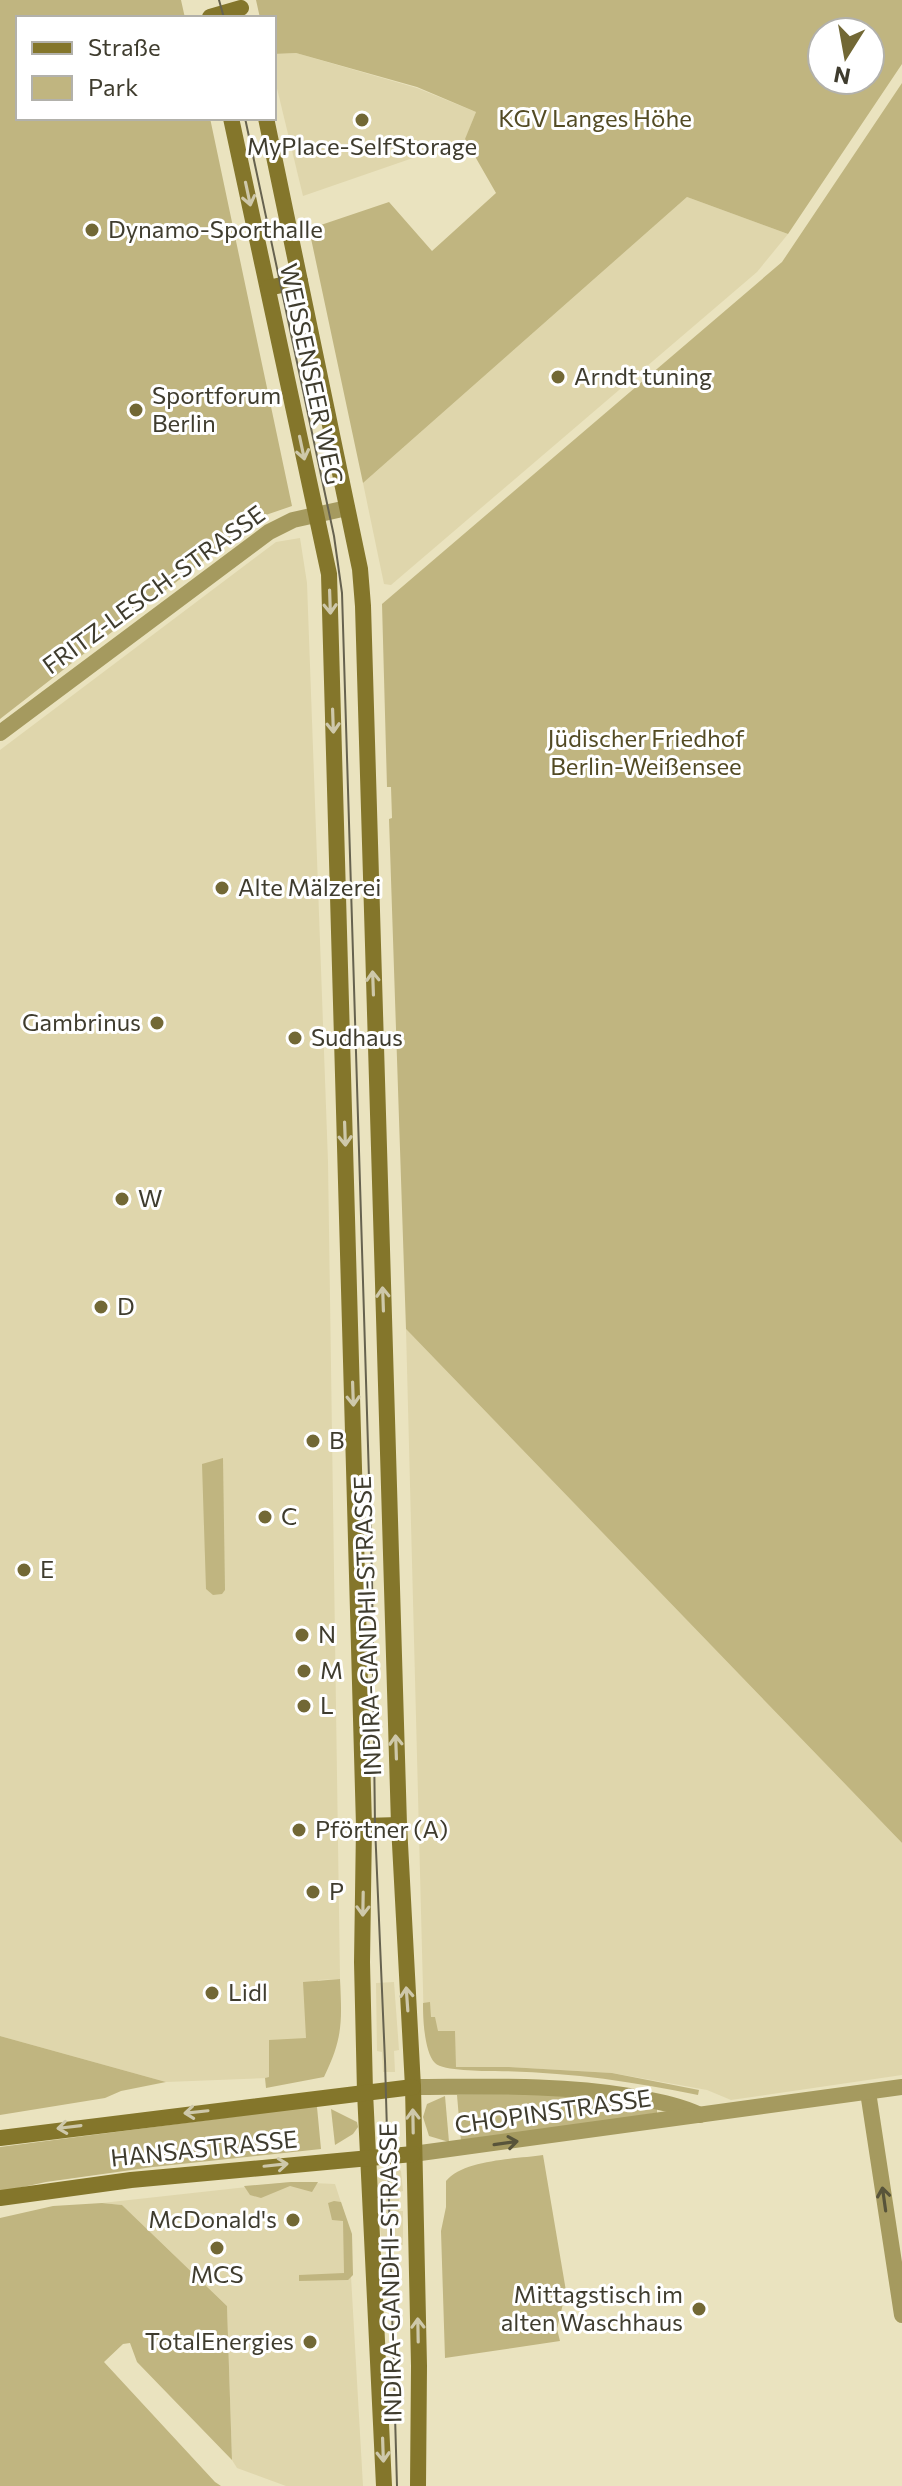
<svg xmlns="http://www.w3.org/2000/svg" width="902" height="2486" font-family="Commissioner,sans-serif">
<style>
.built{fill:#dfd6ac}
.green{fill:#c0b580;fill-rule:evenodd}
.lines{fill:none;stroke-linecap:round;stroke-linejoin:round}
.minor{stroke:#a59a5f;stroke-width:16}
.secondary{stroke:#84762b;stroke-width:16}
.tram{stroke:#66624f;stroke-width:2}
.oneway{stroke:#cec8aa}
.oneway2{stroke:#58543a}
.poi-dot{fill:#726835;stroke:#fff;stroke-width:3}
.labels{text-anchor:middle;stroke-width:6;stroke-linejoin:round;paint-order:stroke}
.park-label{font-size:24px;fill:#534b24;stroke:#fff}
.poi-label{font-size:24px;fill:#3f3c2e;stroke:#fff;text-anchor:start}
.street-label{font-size:24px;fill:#3f3c2e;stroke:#fff}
</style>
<rect width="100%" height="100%" fill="#eae3bf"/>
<!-- built -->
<g class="built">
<path d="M 296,53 L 417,88 L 476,112 L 465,140 L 303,196 L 274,76 L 274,54 Z"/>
<path d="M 687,197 L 788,234 L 757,272 L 391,585 L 384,584 L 363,483 Z"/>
<path d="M 300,538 L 307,583 L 328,1162 L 340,1979 L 318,1980 L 319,2038 L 269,2078 L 166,2082 L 0,2036 L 0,750 L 276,542 Z"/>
<path d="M 406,1329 L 902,1843 L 902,2075 L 731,2100 L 707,2090 L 612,2073 L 509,2067 L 444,2067 L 433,2061 L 424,2028 Z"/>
<path d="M 394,1982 L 399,2050 L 394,2051 L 395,2072 L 383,2072 L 382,2052 L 377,2051 L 376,1983 Z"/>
<path d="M 385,2169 L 398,2169 L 401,2171 L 403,2191 L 399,2192 L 399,2211 L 403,2211 L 403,2245 L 382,2246 L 379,2213 L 387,2212 L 386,2193 L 378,2192 L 377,2179 L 379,2172 Z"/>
<path d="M 291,2182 L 335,2184 L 348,2224 L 363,2486 L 286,2486 L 237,2468 L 232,2460 L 227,2306 L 122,2205 L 102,2203 Z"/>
</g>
<!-- green -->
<g class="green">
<path d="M 0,0 L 181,0 L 185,18 L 18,18 L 18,118 L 210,118 L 292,506 L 260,517 L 0,719 Z"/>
<path d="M 256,0 L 902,0 L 902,64 L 788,234 L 687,197 L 363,483 L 309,229 L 389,202 L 432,251 L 496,193 L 465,139 L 476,112 L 417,87 L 296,53 L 274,54 L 274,18 L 260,18 ZM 822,32 L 870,32 L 870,80 L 822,80 Z"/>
<path d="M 902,83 L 902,1843 L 406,1329 L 389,819 L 392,818 L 391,787 L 387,787 L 382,604 L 782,262 Z"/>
<path d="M 223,1458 L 225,1590 L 222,1594 L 213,1595 L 206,1589 L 202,1464 Z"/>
<path d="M 340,1979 C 342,2022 343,2038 324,2077 L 266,2088 L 265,2078 L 269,2077 L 269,2040 L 306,2038 L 303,1982 Z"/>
<path d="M 430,2002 L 431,2017 L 435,2017 L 438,2031 L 455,2031 L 456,2067 L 509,2067 L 612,2073 L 699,2090 L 698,2095 C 629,2081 567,2072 495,2071 C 483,2071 443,2071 435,2063 C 424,2052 423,2017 423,2003 Z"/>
<path d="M 0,2036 L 166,2082 L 121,2091 L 105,2098 L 0,2115 Z"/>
<path d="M 549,2094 L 595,2097 L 657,2109 L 657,2113 L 461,2142 L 457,2095 Z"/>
<path d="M 445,2096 L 449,2142 L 429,2136 L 423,2117 L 427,2104 Z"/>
<path d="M 307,2107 L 317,2107 L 321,2149 L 153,2167 L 46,2182 L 0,2192 L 0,2147 Z"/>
<path d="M 331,2109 L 357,2122 L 358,2127 L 353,2134 L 335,2145 Z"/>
<path d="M 543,2155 L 566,2291 L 557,2329 L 560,2341 L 445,2358 L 441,2231 L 446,2207 L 446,2181 C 464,2159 517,2159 543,2155 Z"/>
<path d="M 291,2182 L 318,2182 L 312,2192 L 290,2186 L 261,2198 L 250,2195 L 244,2186 Z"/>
<path d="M 334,2201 L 341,2202 L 352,2234 L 353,2275 L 348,2280 L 299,2281 L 299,2275 L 344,2273 L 343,2221 L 332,2220 L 328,2203 Z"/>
<path d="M 102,2203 L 122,2205 L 227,2306 L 232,2460 L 137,2362 L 130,2343 L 123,2344 L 104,2362 L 215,2482 L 221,2486 L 0,2486 L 0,2218 L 53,2206 Z"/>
</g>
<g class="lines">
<!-- minor -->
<g class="minor">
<path d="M 0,733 L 269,532 L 293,520 L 347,508"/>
<path d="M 413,2087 C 485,2087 557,2084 629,2096 C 654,2101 677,2104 700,2115"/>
<path d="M 868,2092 L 902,2315"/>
<path d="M 413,2154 L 902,2087"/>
</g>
<!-- secondary -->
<g class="secondary">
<path d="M 210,17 L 241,8"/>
<path d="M 231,118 L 329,574 L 364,1826 L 362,1962 L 365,2092 L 384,2486"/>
<path d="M 266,118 L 360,569 L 363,606 L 399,1825 L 413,2087 L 419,2366 L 418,2486"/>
<path d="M 268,288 L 300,281"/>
<path d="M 364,1826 L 399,1825"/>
<path d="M 0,2138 L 413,2087"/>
<path d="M 0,2198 L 131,2180 L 413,2154"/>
</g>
<!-- tram -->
<g class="tram">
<path d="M 219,0 L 224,18"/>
<path d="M 245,118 L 334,536 L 342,593 L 372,1577 L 375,1826 L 385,2061 L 397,2486"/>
</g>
</g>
<!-- one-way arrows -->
<defs><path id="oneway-shaft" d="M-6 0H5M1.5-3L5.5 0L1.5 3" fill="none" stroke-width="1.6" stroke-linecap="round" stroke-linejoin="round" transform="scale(2)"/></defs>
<g class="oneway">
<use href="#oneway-shaft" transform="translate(248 194) rotate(78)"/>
<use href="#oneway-shaft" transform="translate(302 448) rotate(78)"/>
<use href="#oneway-shaft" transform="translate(330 602) rotate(88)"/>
<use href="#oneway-shaft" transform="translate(333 721) rotate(88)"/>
<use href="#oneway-shaft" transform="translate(373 983) rotate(-92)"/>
<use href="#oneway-shaft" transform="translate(345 1134) rotate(88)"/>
<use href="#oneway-shaft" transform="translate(383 1299) rotate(-92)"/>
<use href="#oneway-shaft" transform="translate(353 1394) rotate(88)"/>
<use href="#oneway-shaft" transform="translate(396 1747) rotate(-92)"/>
<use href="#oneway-shaft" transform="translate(363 1904) rotate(91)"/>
<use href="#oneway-shaft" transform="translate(407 1999) rotate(-94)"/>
<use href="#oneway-shaft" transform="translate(196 2112) rotate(174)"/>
<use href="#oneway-shaft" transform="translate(413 2121) rotate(-91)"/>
<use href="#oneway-shaft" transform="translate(69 2127) rotate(173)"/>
<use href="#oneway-shaft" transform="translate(276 2165) rotate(-6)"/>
<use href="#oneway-shaft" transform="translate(418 2330) rotate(-91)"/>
<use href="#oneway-shaft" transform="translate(383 2450) rotate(88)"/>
</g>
<g class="oneway2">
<use href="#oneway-shaft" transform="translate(506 2143) rotate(-8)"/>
<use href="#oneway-shaft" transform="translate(884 2199) rotate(-98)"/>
</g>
<!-- markers -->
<g class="poi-dot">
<circle cx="362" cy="120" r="8"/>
<circle cx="92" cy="230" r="8"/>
<circle cx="558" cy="377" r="8"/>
<circle cx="136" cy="410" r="8"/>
<circle cx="222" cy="888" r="8"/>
<circle cx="157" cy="1023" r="8"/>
<circle cx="295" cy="1038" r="8"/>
<circle cx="122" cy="1199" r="8"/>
<circle cx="101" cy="1307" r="8"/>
<circle cx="313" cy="1441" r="8"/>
<circle cx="265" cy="1517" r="8"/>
<circle cx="24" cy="1570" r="8"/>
<circle cx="302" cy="1635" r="8"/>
<circle cx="304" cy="1671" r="8"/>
<circle cx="304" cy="1706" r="8"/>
<circle cx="299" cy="1830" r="8"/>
<circle cx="313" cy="1892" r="8"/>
<circle cx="212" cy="1993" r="8"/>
<circle cx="293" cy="2220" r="8"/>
<circle cx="217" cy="2248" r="8"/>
<circle cx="699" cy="2309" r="8"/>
<circle cx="310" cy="2342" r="8"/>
</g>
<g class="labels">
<!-- park labels -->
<g class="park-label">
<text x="595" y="127">KGV Langes Höhe</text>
<text x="646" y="747">Jüdischer Friedhof<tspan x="646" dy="28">Berlin-Weißensee</tspan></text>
</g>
<!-- poi labels -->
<g class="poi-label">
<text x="362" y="155" text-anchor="middle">MyPlace-SelfStorage</text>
<text x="108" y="238">Dynamo-Sporthalle</text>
<text x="574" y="385">Arndt tuning</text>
<text x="152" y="404">Sportforum<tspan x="152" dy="28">Berlin</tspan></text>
<text x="238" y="896">Alte Mälzerei</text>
<text x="141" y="1031" text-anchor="end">Gambrinus</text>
<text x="311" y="1046">Sudhaus</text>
<text x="138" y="1207">W</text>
<text x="117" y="1315">D</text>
<text x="329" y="1449">B</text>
<text x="281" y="1525">C</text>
<text x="40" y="1578">E</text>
<text x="318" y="1643">N</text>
<text x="320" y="1679">M</text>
<text x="320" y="1714">L</text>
<text x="315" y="1838">Pförtner (A)</text>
<text x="329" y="1900">P</text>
<text x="228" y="2001">Lidl</text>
<text x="277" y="2228" text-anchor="end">McDonald's</text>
<text x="217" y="2283" text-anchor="middle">MCS</text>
<text x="683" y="2303" text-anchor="end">Mittagstisch im<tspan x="683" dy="28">alten Waschhaus</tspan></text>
<text x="294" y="2350" text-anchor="end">TotalEnergies</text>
</g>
<!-- street labels -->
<g class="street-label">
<text transform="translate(311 374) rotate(78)" y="8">WEISSENSEER WEG</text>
<text transform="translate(154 590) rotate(-36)" y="8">FRITZ-LESCH-STRASSE</text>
<text transform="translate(368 1626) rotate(-92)" y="8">INDIRA-GANDHI-STRASSE</text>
<text transform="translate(553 2112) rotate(-8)" y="8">CHOPINSTRASSE</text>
<text transform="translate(204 2149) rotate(-6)" y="8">HANSASTRASSE</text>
<text transform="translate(391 2273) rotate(-91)" y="8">INDIRA-GANDHI-STRASSE</text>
</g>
</g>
<!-- legend -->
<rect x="16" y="16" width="260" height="104" fill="#ffffff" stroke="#b2b1ab" stroke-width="2"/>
<rect x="32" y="42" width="40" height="12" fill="#84762b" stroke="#b2b1ab" stroke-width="2"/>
<text x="88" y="56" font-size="24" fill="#3f3c2e">Straße</text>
<rect x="32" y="76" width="40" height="24" fill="#c0b580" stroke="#b2b1ab" stroke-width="2"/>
<text x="88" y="96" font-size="24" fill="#3f3c2e">Park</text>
<!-- north arrow -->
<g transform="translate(846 56) rotate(191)"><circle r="38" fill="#ffffff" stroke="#b2b1ab" stroke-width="2"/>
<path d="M0-6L14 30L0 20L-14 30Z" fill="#726835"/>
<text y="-12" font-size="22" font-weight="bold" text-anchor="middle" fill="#3f3c2e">N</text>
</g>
</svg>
